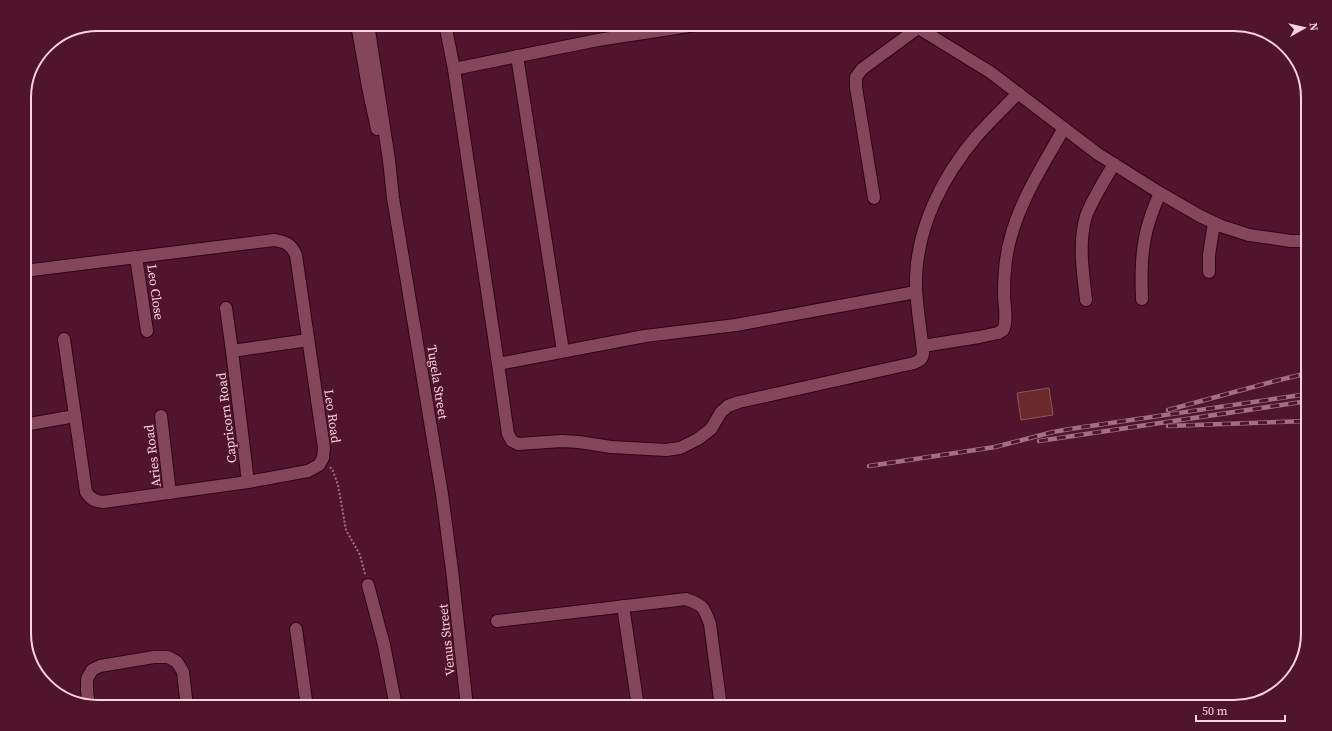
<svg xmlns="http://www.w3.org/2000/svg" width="1332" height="731" font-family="'Source Serif 4',serif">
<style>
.building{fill:#69292d;stroke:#965153}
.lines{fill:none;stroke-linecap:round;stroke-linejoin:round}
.minor-casing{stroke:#2e0316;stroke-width:14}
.path{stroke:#a27082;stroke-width:2;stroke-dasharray:2 2;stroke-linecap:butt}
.minor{stroke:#85455b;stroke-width:12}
.rail-casing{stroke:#a17082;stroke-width:4.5}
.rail{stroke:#50152d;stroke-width:3;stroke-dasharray:9;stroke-linecap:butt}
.labels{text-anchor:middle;stroke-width:3.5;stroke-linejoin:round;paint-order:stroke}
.street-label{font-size:13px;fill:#fbd4df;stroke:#50152d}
.rim{fill:none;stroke:#fbd4df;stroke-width:2}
</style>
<rect width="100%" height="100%" fill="#50152d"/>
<!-- building -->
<path class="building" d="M 1049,388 L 1053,415 L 1021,420 L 1017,393 Z"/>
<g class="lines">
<!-- minor casing -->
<g class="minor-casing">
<g id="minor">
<path d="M 357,24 L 368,87 L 377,129"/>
<path d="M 368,24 L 389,160 L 393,198 L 442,494 L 452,570 L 467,707"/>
<path d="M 445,24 L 454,69 L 498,364 L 508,434 L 512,441 L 518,444 L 562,441 L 579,442 L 611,447 L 630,448 L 666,450 L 680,448 L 698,439 L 711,429 L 721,412 L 728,406 L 739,402 L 914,363 C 919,361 923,359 923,353 C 921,327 915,302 916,277 C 918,225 943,176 976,137 C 989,122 1004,108 1018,93"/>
<path d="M 912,24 L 990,72 L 1098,154 L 1160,193 L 1200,216 L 1221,226 L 1249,235 L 1291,241 L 1308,241"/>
<path d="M 517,56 L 563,351"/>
<path d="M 454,69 L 598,40 L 702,24"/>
<path d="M 874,198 L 856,87 L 856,77 L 862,69 L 918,28"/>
<path d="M 136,257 L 147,331"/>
<path d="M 24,271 L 274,240 C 286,242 291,244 296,255 L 324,448 L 323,458 L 319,465 L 308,471 L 248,482 L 103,502 C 94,501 91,499 86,492 L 64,339"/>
<path d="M 1209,272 L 1209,255 L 1214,223"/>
<path d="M 1142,299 C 1141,273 1141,247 1149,222 C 1152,212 1156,202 1160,193"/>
<path d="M 1086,300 C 1083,273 1078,243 1086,216 C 1093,198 1104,181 1114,164"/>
<path d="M 226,308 L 232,351 L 248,482"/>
<path d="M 923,346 L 979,337 L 998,333 L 1003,330 C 1008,321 1004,305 1004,294 C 1004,276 1005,258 1010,240 C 1020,200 1044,164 1064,128"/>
<path d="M 232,351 L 308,340"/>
<path d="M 498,364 L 645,336 L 736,325 L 916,292"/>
<path d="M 161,416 L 170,493"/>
<path d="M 24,425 L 75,416"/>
<path d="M 368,585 L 384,645 L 396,707"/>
<path d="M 623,606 L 638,707"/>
<path d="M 497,621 L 686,599 C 703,605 704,607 710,624 L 721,707"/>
<path d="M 296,629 L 307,707"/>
<path d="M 89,705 L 87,691 L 87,679 L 92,670 L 100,666 L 154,657 L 168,657 L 177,662 L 183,672 L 187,707"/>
</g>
</g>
<!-- path -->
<path class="path" d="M 330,467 L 333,471 L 338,485 L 346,530 L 360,555 L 365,574"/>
<!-- minor -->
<use href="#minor" class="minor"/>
<!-- rail casing -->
<g class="rail-casing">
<g id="rail">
<path d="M 1168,410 L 1275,381 L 1308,373"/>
<path d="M 1168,426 L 1308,421"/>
<path d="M 1039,441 L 1308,401"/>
<path d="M 869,466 L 995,447 L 1053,432 L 1070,429 L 1308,394"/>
</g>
</g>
<!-- rail -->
<use href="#rail" class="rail"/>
</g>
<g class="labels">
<!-- street labels -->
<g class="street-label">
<text transform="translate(156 292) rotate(82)" y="5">Leo Close</text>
<text transform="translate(438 382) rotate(81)" y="5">Tugela Street</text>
<text transform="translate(333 416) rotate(82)" y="5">Leo Road</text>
<text transform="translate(226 418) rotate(-97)" y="5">Capricorn Road</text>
<text transform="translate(152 456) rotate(-97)" y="5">Aries Road</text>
<text transform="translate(446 640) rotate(-96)" y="5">Venus Street</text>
</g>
</g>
<!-- crop -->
<path d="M0 0H1332V731H0ZM98 31H1234A67 67 0 0 1 1301 98V633A67 67 0 0 1 1234 700H98A67 67 0 0 1 31 633V98A67 67 0 0 1 98 31Z" fill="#50152d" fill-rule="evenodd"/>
<path class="rim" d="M98 31H1234A67 67 0 0 1 1301 98V633A67 67 0 0 1 1234 700H98A67 67 0 0 1 31 633V98A67 67 0 0 1 98 31Z"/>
<!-- north arrow -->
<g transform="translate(1304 28) rotate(82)" stroke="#50152d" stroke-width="3" paint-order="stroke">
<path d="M0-3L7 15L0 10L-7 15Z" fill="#fbd4df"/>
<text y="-6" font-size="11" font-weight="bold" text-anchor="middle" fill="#fbd4df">N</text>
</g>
<!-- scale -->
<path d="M1196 715v6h89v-6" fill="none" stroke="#fbd4df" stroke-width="2"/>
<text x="1202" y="715" font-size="12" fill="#fbd4df" stroke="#50152d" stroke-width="3" paint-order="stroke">50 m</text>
</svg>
